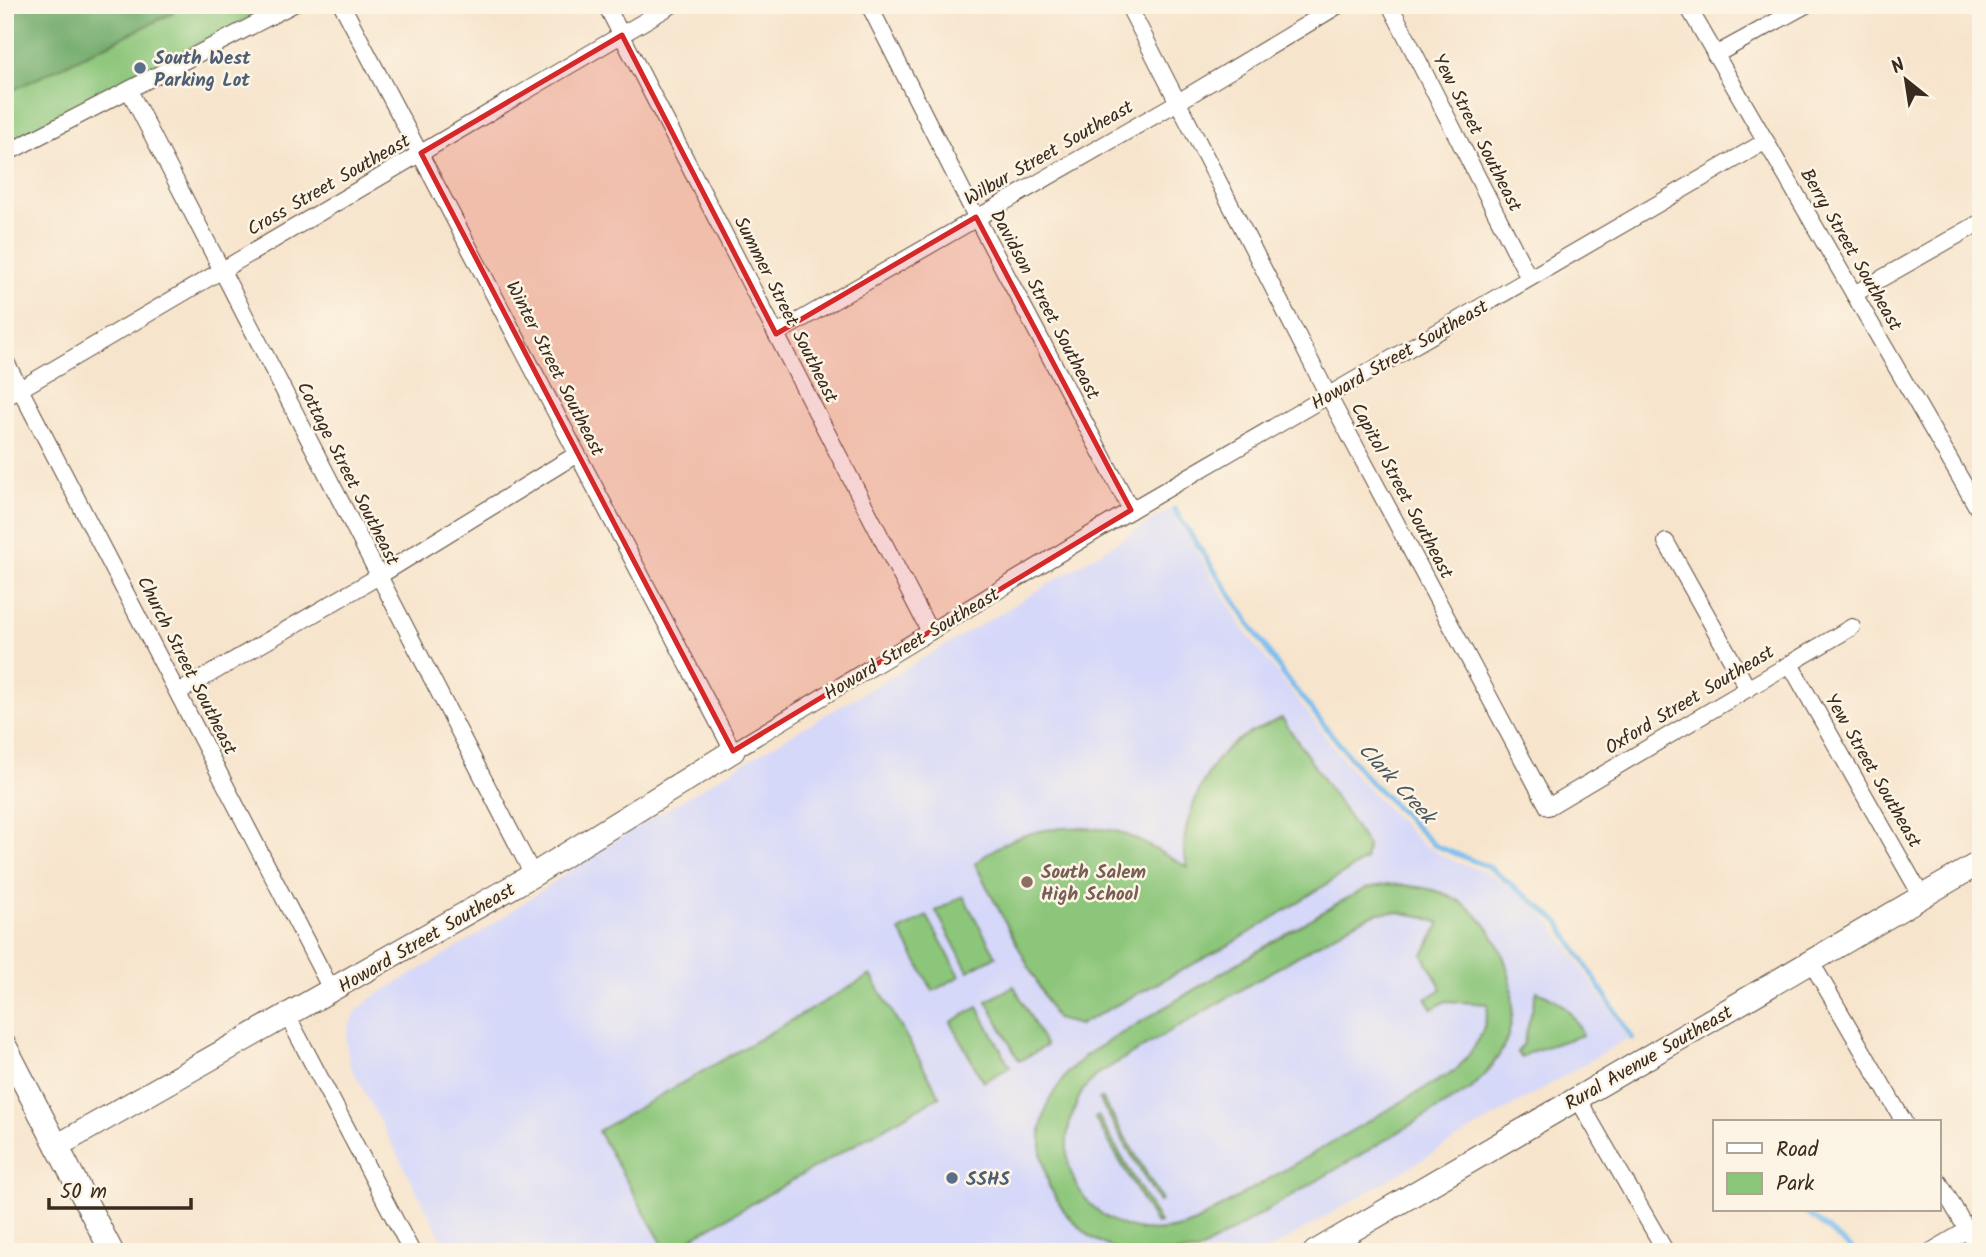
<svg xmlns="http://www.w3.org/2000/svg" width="1986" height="1257" font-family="Kalam,sans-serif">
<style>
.built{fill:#d6d8f9}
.green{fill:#8cc67a;stroke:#64784c;stroke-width:2;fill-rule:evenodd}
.forest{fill:#71ab6a;stroke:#566a44;stroke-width:2}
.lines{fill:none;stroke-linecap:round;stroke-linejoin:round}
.stream{stroke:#79bef0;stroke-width:5}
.street-casing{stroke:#574638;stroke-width:18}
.secondary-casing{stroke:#574638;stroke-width:25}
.street{stroke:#fff;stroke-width:16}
.secondary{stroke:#fff;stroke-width:23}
.marked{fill:#d62828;fill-opacity:0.2;stroke:#d62828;stroke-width:5;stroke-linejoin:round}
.service-dot{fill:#5c6f8a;stroke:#fcf5e5;stroke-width:2.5}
.education-dot{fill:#8d6e63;stroke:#fcf5e5;stroke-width:2.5}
.labels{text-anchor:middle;stroke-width:5;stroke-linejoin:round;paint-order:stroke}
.service-label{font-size:19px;font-weight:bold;fill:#4e5e75;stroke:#fcf5e5;text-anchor:start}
.street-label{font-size:19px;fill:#3b2a1e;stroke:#fcf5e5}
.education-label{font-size:19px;font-weight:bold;fill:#785e54;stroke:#fcf5e5;text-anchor:start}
.water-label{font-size:21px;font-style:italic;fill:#4e565d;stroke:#fcf5e5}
</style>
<rect width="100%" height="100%" fill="#fcf5e5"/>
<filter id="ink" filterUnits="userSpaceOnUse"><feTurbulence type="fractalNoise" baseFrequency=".0143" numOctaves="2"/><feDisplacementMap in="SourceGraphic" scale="14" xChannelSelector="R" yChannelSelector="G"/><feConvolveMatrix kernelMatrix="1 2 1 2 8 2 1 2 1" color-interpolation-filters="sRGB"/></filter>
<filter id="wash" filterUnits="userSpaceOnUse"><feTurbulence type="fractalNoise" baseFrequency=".00686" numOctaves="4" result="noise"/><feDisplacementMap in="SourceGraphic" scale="28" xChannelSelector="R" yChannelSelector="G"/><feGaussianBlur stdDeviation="1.57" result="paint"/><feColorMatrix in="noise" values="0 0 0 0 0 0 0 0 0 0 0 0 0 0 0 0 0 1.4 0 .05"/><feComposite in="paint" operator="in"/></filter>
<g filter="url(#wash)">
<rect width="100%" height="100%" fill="#f7e4cc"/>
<!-- built -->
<path class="built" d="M 1171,509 L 1246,633 L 1356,776 L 1422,844 L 1446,858 L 1485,872 L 1520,893 L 1553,925 L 1628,1038 L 1266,1252 L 449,1252 L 349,1063 L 346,1040 L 349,1026 L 356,1012 L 370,999 L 468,941 L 609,844 L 767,749 L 1006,610 Z"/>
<!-- green -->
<g class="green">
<path d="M 5,5 L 273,5 L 5,144 Z"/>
<path d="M 1282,718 L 1368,846 L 1365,860 L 1235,942 L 1079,1025 L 1056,1019 L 975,864 C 1006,836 1042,826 1084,828 C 1094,829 1106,829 1116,831 C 1141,839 1165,856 1188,867 C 1187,862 1184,857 1184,852 C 1183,820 1205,768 1229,747 C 1244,734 1264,726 1282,718 Z"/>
<path d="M 1389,884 C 1411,886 1432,887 1452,897 C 1502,922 1527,995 1504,1046 C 1496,1063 1484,1076 1471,1089 L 1197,1252 L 1126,1252 L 1118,1251 L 1090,1237 L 1066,1214 L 1049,1186 L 1041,1153 L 1041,1128 L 1049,1100 L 1068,1072 L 1086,1055 L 1334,905 L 1367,888 ZM 1395,912 L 1421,916 L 1440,923 L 1423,955 L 1442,989 L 1426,999 L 1432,1009 L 1446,1001 L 1488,1004 C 1487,1031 1474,1050 1456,1070 L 1195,1222 C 1118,1255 1043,1188 1074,1110 C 1077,1104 1079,1096 1083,1090 C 1087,1085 1093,1080 1098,1074 L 1354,923 L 1377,913 Z"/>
<path d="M 963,896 L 996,956 L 968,971 L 936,911 Z"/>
<path d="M 927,916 L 960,976 L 933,991 L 900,931 Z"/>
<path d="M 871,975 L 940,1096 L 667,1252 L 598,1131 Z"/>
<path d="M 1014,986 L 1046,1046 L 1019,1061 L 987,1001 Z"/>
<path d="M 1537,991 C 1561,1000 1573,1012 1583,1035 L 1530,1052 L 1522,1058 L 1517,1052 L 1523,1045 Z"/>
<path d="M 978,1007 L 1010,1067 L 983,1082 L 951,1022 Z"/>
<path d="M 1102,1098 L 1162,1200 L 1159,1202 L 1099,1099 Z"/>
<path d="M 1098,1116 L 1160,1223 L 1156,1224 L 1095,1118 Z"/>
</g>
<!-- forest -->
<path class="forest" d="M 5,5 L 173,5 L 173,13 L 5,94 Z"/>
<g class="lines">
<!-- stream -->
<g class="stream">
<path d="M 1174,509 L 1283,674 L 1366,777 L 1434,845 L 1489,867 L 1558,921 L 1632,1038"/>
<path d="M 1803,1210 L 1856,1252"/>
</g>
</g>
</g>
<g filter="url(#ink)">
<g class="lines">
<!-- street casing -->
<g class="street-casing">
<g id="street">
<path d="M 342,5 L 733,751 L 1131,510 L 1766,141"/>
<path d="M 606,5 L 930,632"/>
<path d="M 869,5 L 976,217 L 1131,510"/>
<path d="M 1128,5 L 1328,395 L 1548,807 L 1852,627"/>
<path d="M 1390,5 L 1529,278"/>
<path d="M 1687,5 L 1981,514"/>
<path d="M 1715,55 L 1806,5"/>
<path d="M 129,90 L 533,875"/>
<path d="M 5,154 L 292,5"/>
<path d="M 1854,294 L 1981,222"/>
<path d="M 776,334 L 1178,102 L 1339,5"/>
<path d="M 5,360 L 332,991"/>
<path d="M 5,398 L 672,5"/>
<path d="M 1666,542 L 1748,689"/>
<path d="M 1790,664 L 1922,897"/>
<path d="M 179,692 L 379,576 L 577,454"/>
<path d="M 1811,962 L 1904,1122"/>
<path d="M 287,1015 L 412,1252"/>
<path d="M 1578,1099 L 1666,1252"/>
<path d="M 1939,1182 L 1980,1252"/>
<path d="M 1930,1252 L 1981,1222"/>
</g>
</g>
<!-- secondary casing -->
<g class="secondary-casing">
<g id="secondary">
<path d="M 5,1046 L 112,1252"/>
<path d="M 57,1146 L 533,875 L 733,751"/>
<path d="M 1315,1252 L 1981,862"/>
</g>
</g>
<!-- street -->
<use href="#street" class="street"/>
<!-- secondary -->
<use href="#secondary" class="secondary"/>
</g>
</g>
<!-- marked area -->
<path class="marked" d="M 622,35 L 776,334 L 976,217 L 1131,510 L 733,751 L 421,153 Z"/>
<!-- markers -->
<g class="service-dot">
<circle cx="140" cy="68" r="7"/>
<circle cx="952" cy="1178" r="7"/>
</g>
<circle class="education-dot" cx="1027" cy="882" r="7"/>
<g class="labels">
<!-- service labels -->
<g class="service-label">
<text x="154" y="64">South West<tspan x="154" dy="22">Parking Lot</tspan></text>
<text x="966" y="1185">SSHS</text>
</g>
<!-- street labels -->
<g class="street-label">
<text transform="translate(1478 132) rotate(63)" y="7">Yew Street Southeast</text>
<text transform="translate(1048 152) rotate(-30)" y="7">Wilbur Street Southeast</text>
<text transform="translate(328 184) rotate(-30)" y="7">Cross Street Southeast</text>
<text transform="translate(1852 249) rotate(60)" y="7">Berry Street Southeast</text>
<text transform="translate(1046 304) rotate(62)" y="7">Davidson Street Southeast</text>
<text transform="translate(787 309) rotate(63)" y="7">Summer Street Southeast</text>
<text transform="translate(1399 354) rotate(-30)" y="7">Howard Street Southeast</text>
<text transform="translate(556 368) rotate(63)" y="7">Winter Street Southeast</text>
<text transform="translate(349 473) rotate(63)" y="7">Cottage Street Southeast</text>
<text transform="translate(1403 490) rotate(62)" y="7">Capitol Street Southeast</text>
<text transform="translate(911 643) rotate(-31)" y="7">Howard Street Southeast</text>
<text transform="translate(188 665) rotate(63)" y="7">Church Street Southeast</text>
<text transform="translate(1689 699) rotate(-31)" y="7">Oxford Street Southeast</text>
<text transform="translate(1874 770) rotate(60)" y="7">Yew Street Southeast</text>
<text transform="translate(426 937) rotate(-30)" y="7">Howard Street Southeast</text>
<text transform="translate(1648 1057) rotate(-30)" y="7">Rural Avenue Southeast</text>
</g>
<!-- education labels -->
<g class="education-label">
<text x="1041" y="878">South Salem<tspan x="1041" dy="22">High School</tspan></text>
</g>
<!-- water labels -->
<g class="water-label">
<text transform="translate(1397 783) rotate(47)" y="7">Clark Creek</text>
</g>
</g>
<!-- margin -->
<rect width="1986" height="1257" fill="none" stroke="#fcf5e5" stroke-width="28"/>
<!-- legend -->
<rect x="1713" y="1120" width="228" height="91" fill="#fcf5e5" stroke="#afa495" stroke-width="2"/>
<rect x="1727" y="1143" width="35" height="10" fill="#ffffff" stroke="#afa495" stroke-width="2"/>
<text x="1776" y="1156" font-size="21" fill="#3b2a1e">Road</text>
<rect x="1727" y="1173" width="35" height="21" fill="#8cc67a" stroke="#afa495" stroke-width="2"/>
<text x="1776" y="1190" font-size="21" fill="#3b2a1e">Park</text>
<!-- north arrow -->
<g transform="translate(1906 80) rotate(330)" stroke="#fcf5e5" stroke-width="5" paint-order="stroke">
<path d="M0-5L12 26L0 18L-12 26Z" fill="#3b2a1e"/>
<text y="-10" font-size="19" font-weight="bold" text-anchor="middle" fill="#3b2a1e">N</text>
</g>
<!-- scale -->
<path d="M49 1198v10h142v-10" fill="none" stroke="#3b2a1e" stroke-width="3.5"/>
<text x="60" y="1198" font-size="21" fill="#3b2a1e" stroke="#fcf5e5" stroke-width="5" paint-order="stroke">50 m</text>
</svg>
